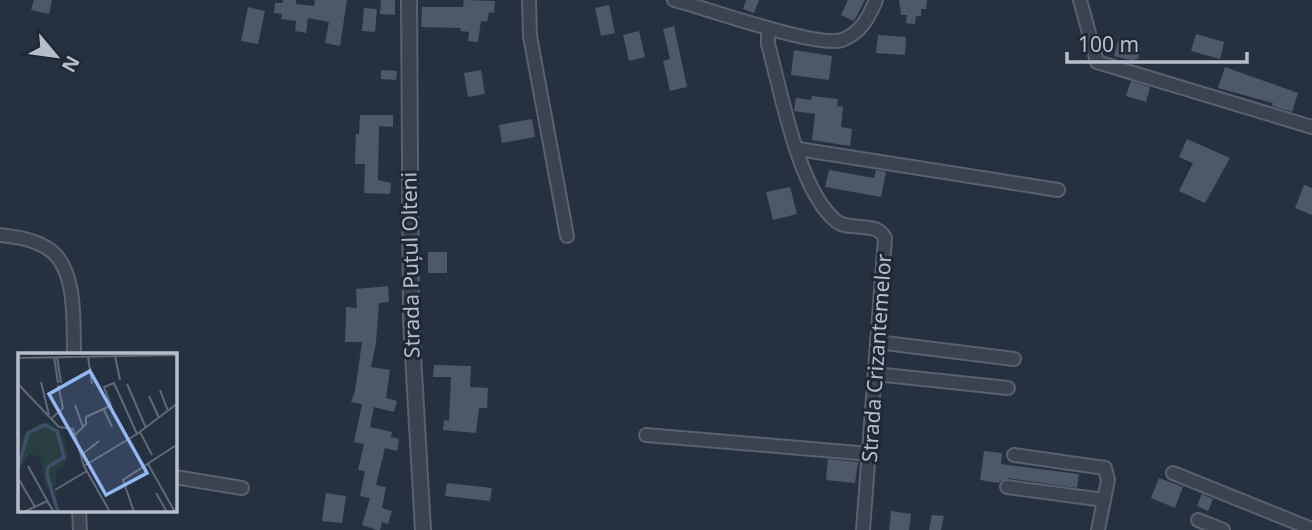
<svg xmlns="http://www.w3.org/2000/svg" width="1312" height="530" font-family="'Noto Sans',sans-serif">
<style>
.building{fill:#4d5868}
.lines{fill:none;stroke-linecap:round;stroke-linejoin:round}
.minor-casing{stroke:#58616d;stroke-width:16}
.tertiary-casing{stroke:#58616d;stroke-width:18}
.minor{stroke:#3a434f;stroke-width:12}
.tertiary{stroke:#3a434f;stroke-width:14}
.labels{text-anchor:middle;stroke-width:6;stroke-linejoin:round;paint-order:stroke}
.street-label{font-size:21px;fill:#b7beca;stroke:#1f2835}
.inset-river{fill:none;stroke:#3e506a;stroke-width:3.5}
.inset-road{fill:none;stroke:#606977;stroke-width:2}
.view{fill:#91b7f5;fill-opacity:0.15;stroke:#91b7f5;stroke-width:3.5}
.inset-edge{fill:none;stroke:#b7beca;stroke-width:3.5}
</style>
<rect width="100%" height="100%" fill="#263140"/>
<!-- building -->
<g class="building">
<path d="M 34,0 L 52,0 L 49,14 L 31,10 Z"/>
<path d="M 283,0 L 296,0 L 296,4 L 314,6 L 315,0 L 347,0 L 340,46 L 325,43 L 329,22 L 308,18 L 306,33 L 295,31 L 296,21 L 281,19 L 282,14 L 274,13 L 275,3 L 283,3 Z"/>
<path d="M 381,0 L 395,0 L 395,15 L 380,14 Z"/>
<path d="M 464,0 L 495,1 L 494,13 L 489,12 L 487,22 L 481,21 L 478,42 L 468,41 L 469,32 L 460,31 L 461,28 L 421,27 L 422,7 L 463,7 Z"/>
<path d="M 746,0 L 759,0 L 754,13 L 743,9 Z"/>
<path d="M 848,0 L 865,0 L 854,21 L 841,15 Z"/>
<path d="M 899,0 L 927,0 L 926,9 L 921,9 L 921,16 L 916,16 L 915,24 L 906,23 L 907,15 L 901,15 Z"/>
<path d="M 609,5 L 615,33 L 601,36 L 595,8 Z"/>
<path d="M 248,7 L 265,11 L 258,44 L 241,41 Z"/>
<path d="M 364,8 L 377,9 L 375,32 L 362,31 Z"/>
<path d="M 674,26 L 687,87 L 670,91 L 663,61 L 670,59 L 663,29 Z"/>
<path d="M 639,31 L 645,57 L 629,61 L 623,35 Z"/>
<path d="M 1196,34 L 1224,42 L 1220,59 L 1191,51 Z"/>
<path d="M 878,35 L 906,37 L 905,55 L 876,53 Z"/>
<path d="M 1119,37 L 1139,42 L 1138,47 L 1141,48 L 1138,59 L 1135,59 L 1134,61 L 1114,56 Z"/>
<path d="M 794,50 L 832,56 L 829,80 L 791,75 Z"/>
<path d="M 1225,67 L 1298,93 L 1292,112 L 1272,106 L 1273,103 L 1218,88 Z"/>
<path d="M 381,70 L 397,71 L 396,80 L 381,79 Z"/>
<path d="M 481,70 L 485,94 L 468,97 L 464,73 Z"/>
<path d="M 1131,81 L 1150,87 L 1146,102 L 1126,96 Z"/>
<path d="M 812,96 L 838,99 L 837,106 L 843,107 L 841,127 L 852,129 L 850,146 L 812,140 L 815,114 L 794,111 L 796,98 L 811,100 Z"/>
<path d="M 360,115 L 393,115 L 393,127 L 379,126 L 378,180 L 391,183 L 390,194 L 364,193 L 365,164 L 355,164 L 356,134 L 359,134 Z"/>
<path d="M 532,119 L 535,137 L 502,143 L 499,125 Z"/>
<path d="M 1187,139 L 1230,158 L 1205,203 L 1179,191 L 1193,163 L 1179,157 Z"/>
<path d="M 829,170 L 874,178 L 876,170 L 886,172 L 881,197 L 825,187 Z"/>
<path d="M 1304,185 L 1312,188 L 1312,215 L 1295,208 Z"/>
<path d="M 790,187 L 797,214 L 773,220 L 766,192 Z"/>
<rect x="428" y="252" width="19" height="21"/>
<path d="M 388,286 L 389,302 L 379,303 L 376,343 L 371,367 L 390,370 L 386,398 L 397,401 L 394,412 L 374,407 L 370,427 L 392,432 L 391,437 L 399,439 L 397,451 L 385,448 L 376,485 L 386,487 L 382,508 L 392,511 L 388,524 L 382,522 L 380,530 L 377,530 L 362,525 L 370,498 L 360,496 L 365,471 L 358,470 L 364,444 L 354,442 L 362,404 L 351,402 L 355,391 L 362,342 L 345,342 L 346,320 L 346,307 L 357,308 L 356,289 Z"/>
<path d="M 434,365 L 471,366 L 470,387 L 488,388 L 487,408 L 479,408 L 476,433 L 443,430 L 444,420 L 449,421 L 451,377 L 433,377 Z"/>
<path d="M 984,451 L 1002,453 L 1001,464 L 1079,474 L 1077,488 L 1008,478 L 998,483 L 980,480 Z"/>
<path d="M 828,459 L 858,462 L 855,483 L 826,480 Z"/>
<path d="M 1159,478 L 1183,487 L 1175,508 L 1151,498 Z"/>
<path d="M 447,483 L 492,488 L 490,501 L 445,496 Z"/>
<path d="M 326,493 L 346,496 L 342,523 L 322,521 Z"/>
<path d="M 1202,494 L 1213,499 L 1208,511 L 1197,506 Z"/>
<path d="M 891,511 L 911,514 L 909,530 L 889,530 Z"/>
<path d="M 932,515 L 944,516 L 941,530 L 929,530 Z"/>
</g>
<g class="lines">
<!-- minor casing -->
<g class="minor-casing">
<g id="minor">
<path d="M 529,0 L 530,36 L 567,236"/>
<path d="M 674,0 C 706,8 816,48 842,40 C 861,33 869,17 876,0"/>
<path d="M 1080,0 L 1097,62 L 1312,127"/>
<path d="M 768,28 L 768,44 C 781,91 798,190 836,221 C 849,232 876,220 885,238 L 863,530"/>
<path d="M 798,149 L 1058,190"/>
<path d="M 0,235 C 16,237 33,239 47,248 C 78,266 73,324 74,355"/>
<path d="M 877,342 L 1014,359"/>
<path d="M 875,374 L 1008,388"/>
<path d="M 646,435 L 870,454"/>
<path d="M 1014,455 L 1105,468 L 1108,480 L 1098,530"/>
<path d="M 1173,473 L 1312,529"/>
<path d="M 175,477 L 242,488"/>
<path d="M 1007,487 L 1104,500"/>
<path d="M 79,511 L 80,530"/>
<path d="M 1198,520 L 1223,530"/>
</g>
</g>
<!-- tertiary casing -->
<g class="tertiary-casing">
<path id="tertiary" d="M 409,0 L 411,320 L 423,530"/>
</g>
<!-- minor -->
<use href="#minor" class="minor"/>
<!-- tertiary -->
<use href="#tertiary" class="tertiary"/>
</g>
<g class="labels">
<!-- street labels -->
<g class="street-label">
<text transform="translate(411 265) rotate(-91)" y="7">Strada Puțul Olteni</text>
<text transform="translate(877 358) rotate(-86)" y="7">Strada Crizantemelor</text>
</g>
</g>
<!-- overview -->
<g transform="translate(18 353)">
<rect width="159" height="159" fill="#263140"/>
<path d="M 32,70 L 46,84 L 50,102 L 46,113 L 38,116 L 38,132 L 28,135 L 22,104 L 11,101 L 0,119 L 0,116 L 5,103 L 2,89 L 8,79 L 21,71 Z" fill="#283e41"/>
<path class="inset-river" d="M 0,115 L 10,80 L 27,72 L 39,78 L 46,104 L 30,114 L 29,122 L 40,159"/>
<path class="inset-road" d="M 97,3 L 102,27M 36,4 L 40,30M 39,4 L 43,30M 70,4 L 74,31M 0,5 L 160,2M 23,29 L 31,62M 0,31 L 41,74 L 55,76 L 66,113 L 92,159M 109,31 L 128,75M 142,37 L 150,58M 131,43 L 141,65M 57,52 L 65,74M 93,52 L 86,34 L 96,30 L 119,81M 85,55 L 94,74M 33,66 L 45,55 L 40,32M 122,79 L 134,102M 57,82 L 68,71 L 68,64 L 94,52M 62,103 L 81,88M 130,111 L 157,159M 10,113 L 30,149M 66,113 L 119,81 L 160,50M 0,125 L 17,154M 37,137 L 69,118M 138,140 L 149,159M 6,159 L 29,148 L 36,159M 116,159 L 105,127 L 160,91"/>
<path class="view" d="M 72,18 L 129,120 L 88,142 L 31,41 Z"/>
<rect width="159" height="159" class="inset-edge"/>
</g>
<!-- north arrow -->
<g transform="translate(56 56) rotate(119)" stroke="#1f2835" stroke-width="5" paint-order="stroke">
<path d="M0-5L12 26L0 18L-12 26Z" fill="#b7beca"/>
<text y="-10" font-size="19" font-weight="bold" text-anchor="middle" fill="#b7beca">N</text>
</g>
<!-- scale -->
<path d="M1067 52v10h180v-10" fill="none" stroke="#b7beca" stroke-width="3.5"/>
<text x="1078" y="52" font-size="21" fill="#b7beca" stroke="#1f2835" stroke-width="5" paint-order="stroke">100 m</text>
</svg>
